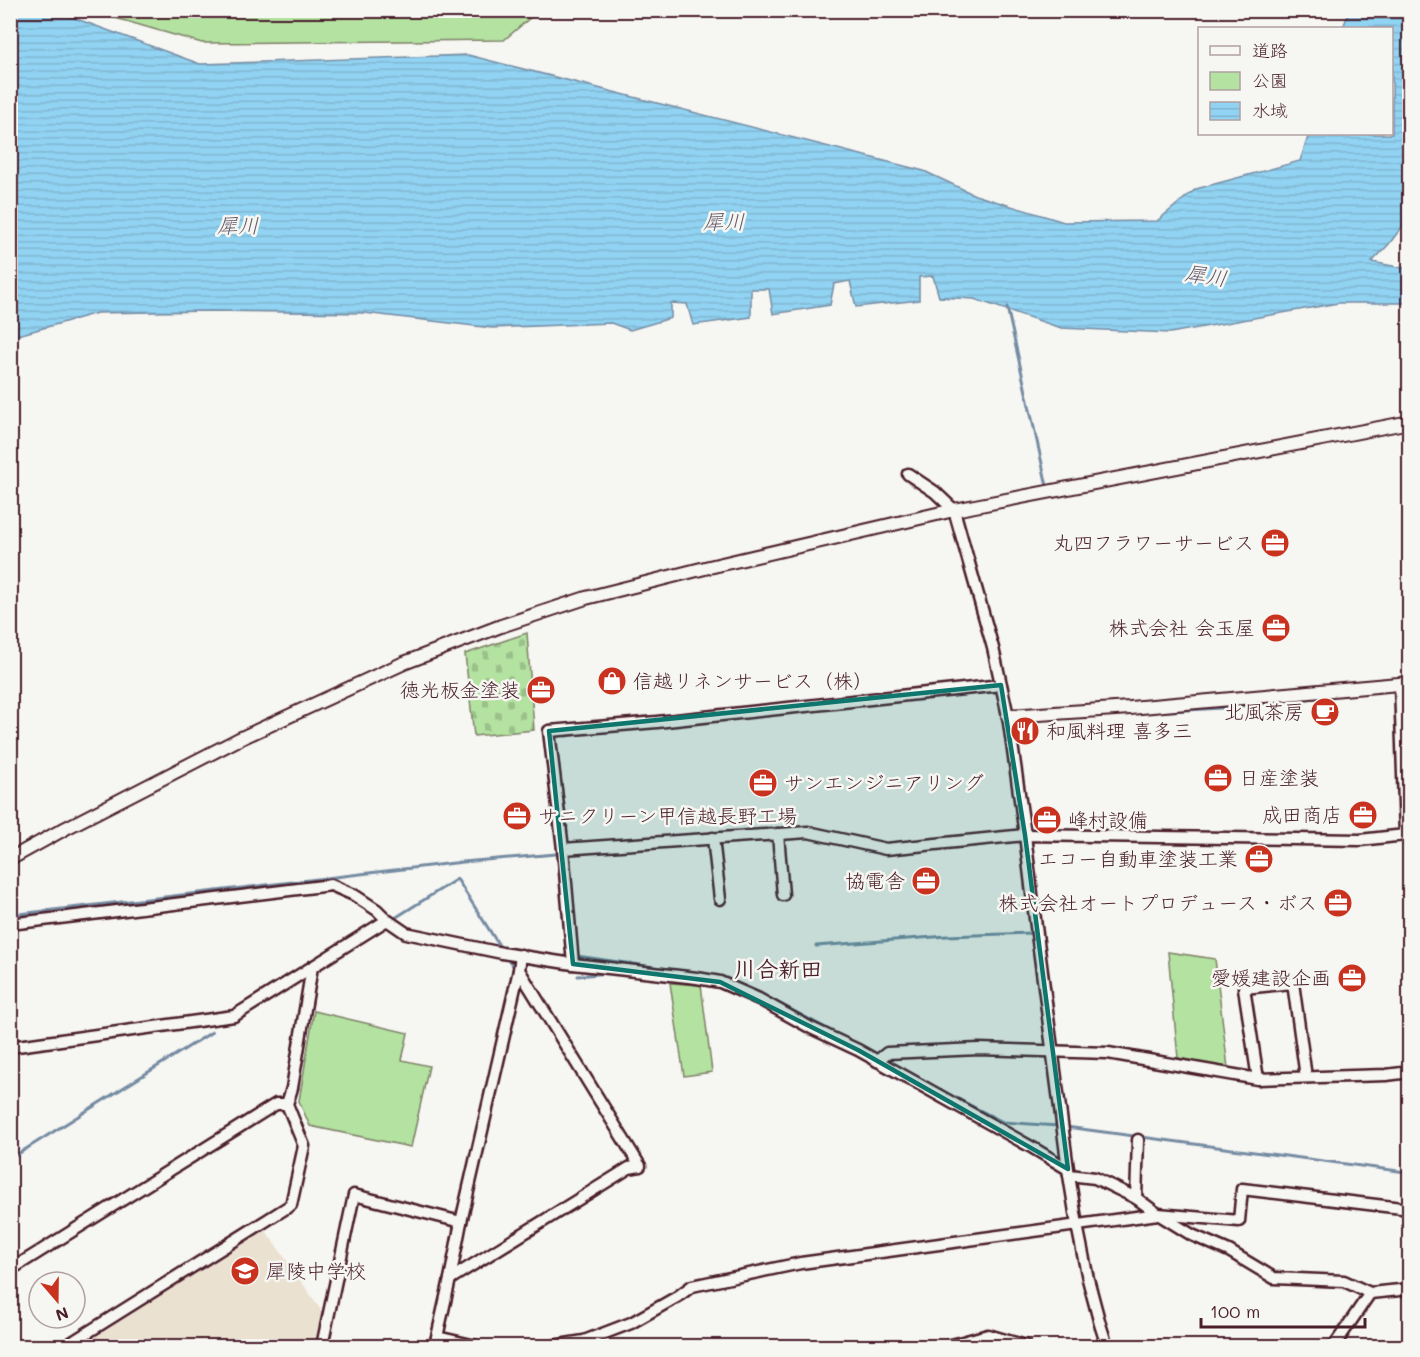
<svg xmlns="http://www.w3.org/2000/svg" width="1420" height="1357" font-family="Mali,'Klee One',sans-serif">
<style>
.built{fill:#ebe1d1}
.green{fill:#b3e2a1;stroke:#7e8066;stroke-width:1.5}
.cemetery{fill:url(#cemetery-stones);stroke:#7e8066;stroke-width:1.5}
.water{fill:url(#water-rules);stroke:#758ba2;stroke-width:1.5}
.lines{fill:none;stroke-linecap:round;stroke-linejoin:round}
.stream{stroke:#758ba2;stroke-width:3}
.minor-casing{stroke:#4a1f2b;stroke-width:15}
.tertiary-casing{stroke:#4a1f2b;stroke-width:16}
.minor{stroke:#f6f6f2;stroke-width:10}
.tertiary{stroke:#f6f6f2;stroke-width:12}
.marked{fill:#0f766e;fill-opacity:0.2;stroke:#0f766e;stroke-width:4.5;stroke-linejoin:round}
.labels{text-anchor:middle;stroke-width:5;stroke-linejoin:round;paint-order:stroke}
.poi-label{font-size:20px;fill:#4a1f2b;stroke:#f6f6f2;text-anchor:end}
.water-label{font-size:21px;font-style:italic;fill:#5f5567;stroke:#f6f6f2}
.quarter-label{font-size:22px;font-weight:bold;fill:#4a1f2b;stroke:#f6f6f2}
</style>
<defs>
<pattern id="cemetery-stones" width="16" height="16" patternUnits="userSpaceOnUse" patternTransform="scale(1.5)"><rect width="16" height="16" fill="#b3e2a1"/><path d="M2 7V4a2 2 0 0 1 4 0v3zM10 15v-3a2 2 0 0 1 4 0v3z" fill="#9bc18b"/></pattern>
<pattern id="water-rules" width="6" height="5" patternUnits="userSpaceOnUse" patternTransform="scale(1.5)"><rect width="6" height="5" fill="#91d3f2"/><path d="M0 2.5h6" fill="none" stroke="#7fb5d0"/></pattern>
</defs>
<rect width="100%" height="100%" fill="#f6f6f2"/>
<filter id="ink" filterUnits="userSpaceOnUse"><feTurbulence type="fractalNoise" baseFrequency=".0167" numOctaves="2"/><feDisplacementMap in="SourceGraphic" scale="12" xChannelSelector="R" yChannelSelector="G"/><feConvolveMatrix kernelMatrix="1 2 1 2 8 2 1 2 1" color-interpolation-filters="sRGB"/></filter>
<g filter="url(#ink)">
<!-- built -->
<path class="built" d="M 264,1228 L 324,1314 L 317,1346 L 76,1346 Z"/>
<!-- green -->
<g class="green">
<path d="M 91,11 L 538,11 L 504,40 L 202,43 Z"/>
<path d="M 1168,952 L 1215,959 L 1228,1068 L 1178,1058 Z"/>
<path d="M 670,983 L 701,985 L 712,1072 L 684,1076 Z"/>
<path d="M 314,1011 L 408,1033 L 402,1060 L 429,1066 L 411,1147 L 310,1126 L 299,1101 Z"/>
</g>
<!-- cemetery -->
<path class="cemetery" d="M 527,633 L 534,730 L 474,736 L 465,654 Z"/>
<!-- water -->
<path class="water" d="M 11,10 L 55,11 L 200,64 L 468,55 L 924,171 L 975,195 L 1064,222 L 1157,221 L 1196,189 L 1300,161 L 1309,134 L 1392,134 L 1392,28 L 1343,28 L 1349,11 L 1409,11 L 1409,218 L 1389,244 L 1372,262 L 1409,269 L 1409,303 L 1338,303 L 1170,333 L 1061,328 L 974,299 L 939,297 L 933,276 L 919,277 L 919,300 L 856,307 L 850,281 L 834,284 L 830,305 L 773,314 L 769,289 L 751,289 L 751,317 L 693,325 L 687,304 L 671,303 L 671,318 L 630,330 L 611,323 L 492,328 L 364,313 L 212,311 L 97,313 L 11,337 Z"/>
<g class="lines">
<!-- stream -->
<g class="stream">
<path d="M 1007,307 L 1047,486"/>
<path d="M 948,696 L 994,692"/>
<path d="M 1291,701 L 1341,695"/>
<path d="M 1153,712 L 1221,708 L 1268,703"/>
<path d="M 566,736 L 586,733"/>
<path d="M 559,769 L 567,827"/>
<path d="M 10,914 L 19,914 L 463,862 L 556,854"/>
<path d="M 395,918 L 457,879 L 502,950"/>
<path d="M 816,946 L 947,936 L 1031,933 L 1032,938"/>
<path d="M 506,956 L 515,969"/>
<path d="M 577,956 L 689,972"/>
<path d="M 578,976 L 608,973"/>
<path d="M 725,979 L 753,990 L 826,1028"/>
<path d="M 1041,1004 L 1045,1038"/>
<path d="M 925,1082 L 1003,1122 L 1058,1126"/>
<path d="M 1066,1127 L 1406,1172 L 1410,1174"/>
<path d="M 10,1159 L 212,1032"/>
</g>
<!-- minor casing -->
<g class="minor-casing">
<g id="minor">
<path d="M 908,474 L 935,492 L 954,510 L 993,648 L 1008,716 L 1025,835 L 1035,919 L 1068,1169 L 1077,1225 L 1088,1279 L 1100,1324 L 1107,1346"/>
<path d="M 778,834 L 783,895"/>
<path d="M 713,838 L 720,899"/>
<path d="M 563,849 L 808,832 L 886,849 L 1025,835 L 1360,840 L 1405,835 L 1400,684"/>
<path d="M 10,924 L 331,885 L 354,895 L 377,910 L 387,920 L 406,933 L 502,953 L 573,964 L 697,978 L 720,982 L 759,999 L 811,1028 L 858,1050 L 1033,1148 L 1068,1169"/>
<path d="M 573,964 L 563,849 L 549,731 L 657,722 L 1001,685"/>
<path d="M 10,1047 L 234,1016 L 387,920"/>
<path d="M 877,1061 L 887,1053 L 979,1049 L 1108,1053 L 1258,1079 L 1386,1075 L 1410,1072"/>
<path d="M 1258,1079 L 1244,988 L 1293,983 L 1306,1077"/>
<path d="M 1069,1175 L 1095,1178 L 1136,1198 L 1158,1214 L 1192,1235 L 1229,1251 L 1274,1278 L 1344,1281 L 1370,1293 L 1410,1289"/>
<path d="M 1136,1198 L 1138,1140"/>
<path d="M 10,1270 L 276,1104 L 287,1104"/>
<path d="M 450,1279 L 629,1168 L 640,1166 L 519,970 L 521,955"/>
<path d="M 437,1337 L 476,1346"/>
<path d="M 66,1346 L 291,1205 L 304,1146 L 287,1104 L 292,1088 L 312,967"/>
<path d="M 322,1346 L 354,1195 L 461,1222"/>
<path d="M 435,1346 L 450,1279 L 461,1222 L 519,970"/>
<path d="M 553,1346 L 584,1341 L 631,1323 L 677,1297 L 692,1286 L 801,1263 L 1158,1214 L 1239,1221 L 1242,1189 L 1410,1209"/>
<path d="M 948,1346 L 988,1335 L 1026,1346"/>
<path d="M 1334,1346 L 1370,1293"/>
</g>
</g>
<!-- tertiary casing -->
<g class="tertiary-casing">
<g id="tertiary">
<path d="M 1008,716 L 1130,708 L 1410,683"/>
<path d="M 10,859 L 66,828 L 237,740 L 404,663 L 501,626 L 586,598 L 709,567 L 954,510 L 1410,422"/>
</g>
</g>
<!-- minor -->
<use href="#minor" class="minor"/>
<!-- tertiary -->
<use href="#tertiary" class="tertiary"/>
</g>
</g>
<!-- marked area -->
<path class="marked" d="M 1001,685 L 1025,835 L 1068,1169 L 858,1050 L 720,982 L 573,964 L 549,731 Z"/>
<!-- icons -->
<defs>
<g id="office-disc" transform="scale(1.5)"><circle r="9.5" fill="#c8321e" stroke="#f6f6f2"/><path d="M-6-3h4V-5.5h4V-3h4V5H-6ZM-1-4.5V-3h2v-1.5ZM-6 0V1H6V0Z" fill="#fff"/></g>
<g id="shop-disc" transform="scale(1.5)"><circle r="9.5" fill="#c8321e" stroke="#f6f6f2"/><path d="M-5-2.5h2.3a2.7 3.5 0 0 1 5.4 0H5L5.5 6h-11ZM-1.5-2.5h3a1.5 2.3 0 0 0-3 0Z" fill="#fff"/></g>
<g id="cafe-disc" transform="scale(1.5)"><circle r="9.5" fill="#c8321e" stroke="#f6f6f2"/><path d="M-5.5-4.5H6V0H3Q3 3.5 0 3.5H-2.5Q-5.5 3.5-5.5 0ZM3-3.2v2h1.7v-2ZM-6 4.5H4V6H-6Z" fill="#fff"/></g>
<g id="restaurant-disc" transform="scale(1.5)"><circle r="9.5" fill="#c8321e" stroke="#f6f6f2"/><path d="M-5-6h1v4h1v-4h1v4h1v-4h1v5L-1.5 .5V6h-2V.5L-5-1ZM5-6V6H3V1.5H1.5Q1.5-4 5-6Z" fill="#fff"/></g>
<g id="school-disc" transform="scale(1.5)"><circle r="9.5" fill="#c8321e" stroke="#f6f6f2"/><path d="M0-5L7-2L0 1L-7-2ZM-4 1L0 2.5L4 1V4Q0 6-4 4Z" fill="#fff"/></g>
</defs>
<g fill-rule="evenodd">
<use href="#office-disc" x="1275" y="543"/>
<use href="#office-disc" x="1276" y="628"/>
<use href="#shop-disc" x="612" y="681"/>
<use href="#office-disc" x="541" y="690"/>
<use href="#cafe-disc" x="1325" y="712"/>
<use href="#restaurant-disc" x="1025" y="731"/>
<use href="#office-disc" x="1218" y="778"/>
<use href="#office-disc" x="763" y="783"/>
<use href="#office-disc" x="1363" y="815"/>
<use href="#office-disc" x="517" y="816"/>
<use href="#office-disc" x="1047" y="820"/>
<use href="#office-disc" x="1259" y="859"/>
<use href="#office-disc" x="926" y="881"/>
<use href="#office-disc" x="1338" y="903"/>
<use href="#office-disc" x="1352" y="978"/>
<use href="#school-disc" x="245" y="1271"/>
</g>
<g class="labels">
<!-- poi labels -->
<g class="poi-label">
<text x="1254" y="550">丸四フラワーサービス</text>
<text x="1255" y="635">株式会社 会玉屋</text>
<text x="633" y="688" text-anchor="start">信越リネンサービス（株）</text>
<text x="520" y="697">徳光板金塗装</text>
<text x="1304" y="719">北風茶房</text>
<text x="1046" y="738" text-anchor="start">和風料理 喜多三</text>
<text x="1239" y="785" text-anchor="start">日産塗装</text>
<text x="784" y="790" text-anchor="start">サンエンジニアリング</text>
<text x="1342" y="822">成田商店</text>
<text x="538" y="823" text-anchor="start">サニクリーン甲信越長野工場</text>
<text x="1068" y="827" text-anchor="start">峰村設備</text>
<text x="1238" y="866">エコー自動車塗装工業</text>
<text x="905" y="888">協電舎</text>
<text x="1317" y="910">株式会社オートプロデュース・ボス</text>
<text x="1331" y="985">愛媛建設企画</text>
<text x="266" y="1278" text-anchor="start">犀陵中学校</text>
</g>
<!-- water labels -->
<g class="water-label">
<text x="724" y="229">犀川</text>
<text x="238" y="233">犀川</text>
<text transform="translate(1206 276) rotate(9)" y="7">犀川</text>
</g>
<!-- quarter labels -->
<g class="quarter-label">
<text x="778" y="977">川合新田</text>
</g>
</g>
<!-- margin -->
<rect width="1420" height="1357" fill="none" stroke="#f6f6f2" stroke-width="36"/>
<rect x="18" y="18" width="1384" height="1321" fill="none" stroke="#4a1f2b" stroke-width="2" filter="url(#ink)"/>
<!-- legend -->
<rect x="1198" y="27" width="195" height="108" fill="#f6f6f2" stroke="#b1a0a2" stroke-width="1.5"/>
<rect x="1210" y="46" width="30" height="9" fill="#f6f6f2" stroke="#b1a0a2" stroke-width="1.5"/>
<text x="1252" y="57" font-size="18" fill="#4a1f2b">道路</text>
<rect x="1210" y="72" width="30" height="18" fill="#b3e2a1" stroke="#b1a0a2" stroke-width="1.5"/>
<text x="1252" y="87" font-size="18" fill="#4a1f2b">公園</text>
<rect x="1210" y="102" width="30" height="18" fill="url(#water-rules)" stroke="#b1a0a2" stroke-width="1.5"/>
<text x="1252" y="117" font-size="18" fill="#4a1f2b">水域</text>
<!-- north arrow -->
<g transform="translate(57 1300) rotate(160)"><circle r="28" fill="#f6f6f2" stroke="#b1a0a2" stroke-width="1.5"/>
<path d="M0-4.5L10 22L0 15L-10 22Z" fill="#c8321e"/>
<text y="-9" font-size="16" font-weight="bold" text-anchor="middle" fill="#4a1f2b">N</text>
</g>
<!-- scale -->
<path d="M1201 1318v9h164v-9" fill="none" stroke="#4a1f2b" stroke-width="3"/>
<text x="1210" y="1318" font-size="18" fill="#4a1f2b" stroke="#f6f6f2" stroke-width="4.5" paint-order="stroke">100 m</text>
</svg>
